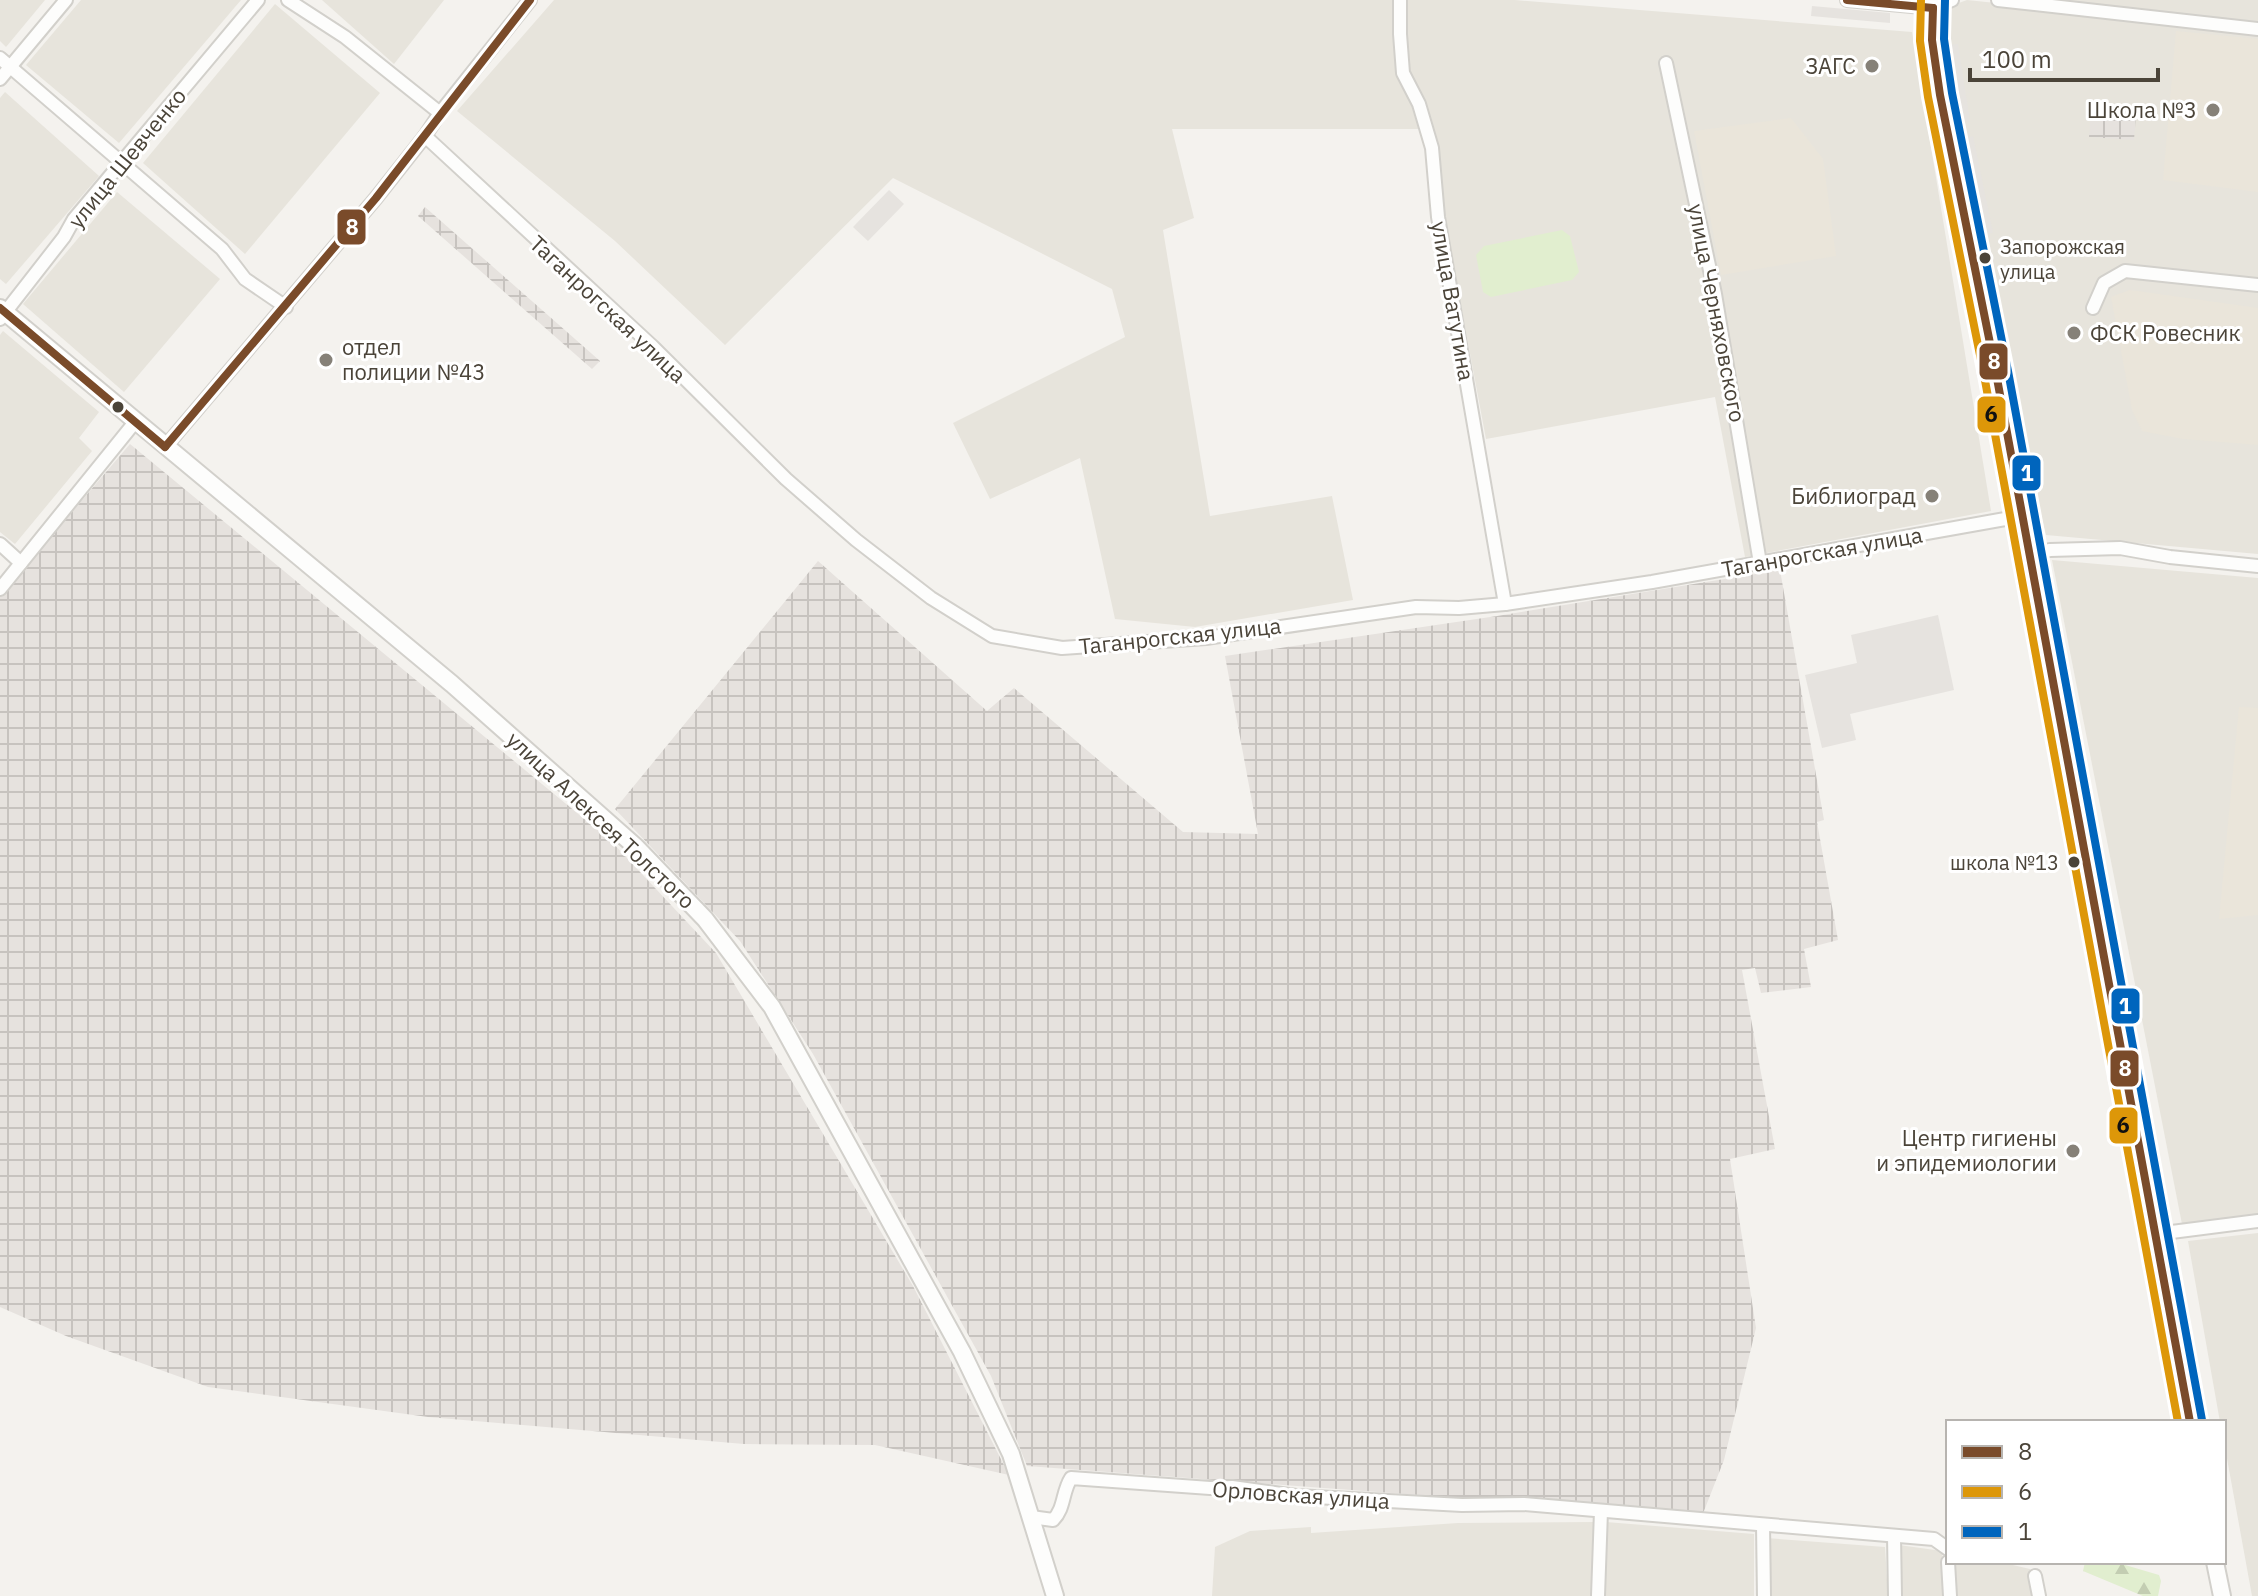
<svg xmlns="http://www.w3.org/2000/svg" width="2258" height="1596" font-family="'IBM Plex Sans',sans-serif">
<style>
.residential{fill:#e7e4dc}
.industrial{fill:url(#industrial-grid)}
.education{fill:#eae5da}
.grass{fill:#e1eecf}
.forest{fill:url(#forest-firs)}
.parking{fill:#e6e3df}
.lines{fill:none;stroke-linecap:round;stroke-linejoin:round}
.minor-casing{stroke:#d2d0cb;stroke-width:16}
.tertiary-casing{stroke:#d2d0cb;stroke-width:20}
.minor{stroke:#fdfdfc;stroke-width:12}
.tertiary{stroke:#fdfdfc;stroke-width:16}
.bus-1-casing{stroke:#fff;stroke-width:14}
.bus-2-casing{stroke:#fff;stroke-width:14}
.bus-3-casing{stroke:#fff;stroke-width:14}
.bus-1{stroke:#7a4b2a;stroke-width:8}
.bus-2{stroke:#dd9709;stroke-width:8}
.bus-3{stroke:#0065bd;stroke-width:8}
.poi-dot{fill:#868178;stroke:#fff;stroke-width:3}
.bus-dot{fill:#4b4439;stroke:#fff;stroke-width:3}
.labels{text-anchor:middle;stroke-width:6;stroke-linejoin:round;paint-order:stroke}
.bus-label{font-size:20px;fill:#4b4439;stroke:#fff;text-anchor:start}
.poi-label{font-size:22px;fill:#4b4439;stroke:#fff;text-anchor:end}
.street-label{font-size:22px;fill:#4b4439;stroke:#fff}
.line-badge{stroke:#fff;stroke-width:3}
.badge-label{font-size:22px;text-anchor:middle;font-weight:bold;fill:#fff}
.pale-badge-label{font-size:22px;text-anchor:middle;font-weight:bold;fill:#111}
</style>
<defs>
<pattern id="industrial-grid" width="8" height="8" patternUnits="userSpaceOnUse" patternTransform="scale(2)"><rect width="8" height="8" fill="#e6e2de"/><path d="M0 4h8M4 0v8" fill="none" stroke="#c7c3bf"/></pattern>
<pattern id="forest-firs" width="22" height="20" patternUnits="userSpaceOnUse" patternTransform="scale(2)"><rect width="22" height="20" fill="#e1eecf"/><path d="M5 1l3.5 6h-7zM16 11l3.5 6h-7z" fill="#c3cdb2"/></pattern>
</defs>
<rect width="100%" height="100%" fill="#f4f2ee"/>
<!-- residential -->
<g class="residential">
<path d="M 0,0 L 45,0 L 6,47 L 0,41 Z"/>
<path d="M 81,0 L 241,0 L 119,143 L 26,65 Z"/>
<path d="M 322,0 L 444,0 L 394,64 Z"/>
<path d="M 554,0 L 1515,0 L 1912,32 L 1991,511 L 1745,557 L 1715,397 L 1486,439 L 1428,129 L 1172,129 L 1194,218 L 1163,230 L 1210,516 L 1332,496 L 1353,600 L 1195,627 L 1115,619 L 1080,458 L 990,499 L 953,423 L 1125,337 L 1112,289 L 893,178 L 725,345 L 615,241 L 457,111 Z"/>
<path d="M 1967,0 L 2258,30 L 2258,554 L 2046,535 L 1948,129 L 1934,12 Z"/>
<path d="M 2004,0 L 2258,0 L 2258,28 Z"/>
<path d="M 275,4 L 380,93 L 245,254 L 143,163 Z"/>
<path d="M 5,92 L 99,176 L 6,284 L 0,279 L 0,98 Z"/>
<path d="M 117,192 L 220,279 L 124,392 L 23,304 Z"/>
<path d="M 3,331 L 99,412 L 79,438 L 92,451 L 15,544 L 0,532 L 0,335 Z"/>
<path d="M 2052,560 L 2258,578 L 2258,1214 L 2182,1224 Z"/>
<path d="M 2258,1233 L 2258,1596 L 2252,1596 L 2224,1442 L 2224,1422 L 2220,1422 L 2188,1241 Z"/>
<path d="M 1595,1522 L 1592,1596 L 1212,1596 L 1215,1547 L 1250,1531 L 1311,1527 L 1311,1533 L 1458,1523 Z"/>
<path d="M 1606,1522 L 1754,1534 L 1754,1596 L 1603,1596 Z"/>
<path d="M 1766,1538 L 1885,1547 L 1888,1596 L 1769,1596 Z"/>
<path d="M 1899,1545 L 1942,1551 L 1944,1596 L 1901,1596 Z"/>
<path d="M 1954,1562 L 2000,1562 L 2030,1569 L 2034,1596 L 1955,1596 Z"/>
</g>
<!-- industrial -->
<g class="industrial">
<path d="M 2091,111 L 2136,115 L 2134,140 L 2089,137 Z"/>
<path d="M 425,207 L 600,361 L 592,369 L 418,216 Z"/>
<path d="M 130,444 L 611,841 L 716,953 L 913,1286 L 1009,1475 L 875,1445 L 744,1444 L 428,1417 L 208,1387 L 66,1336 L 0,1307 L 0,596 Z"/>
<path d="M 818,561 L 987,711 L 1014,688 L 1183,832 L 1258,834 L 1225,656 L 1497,616 L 1780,570 L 1824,820 L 1817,822 L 1838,940 L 1804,949 L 1811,987 L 1761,993 L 1755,968 L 1742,970 L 1775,1149 L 1730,1159 L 1756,1328 L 1724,1460 L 1702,1516 L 1027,1466 L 991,1376 L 813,1054 L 740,941 L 615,809 Z"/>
</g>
<!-- education -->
<g class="education">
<path d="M 2176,31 L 2258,39 L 2258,192 L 2163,180 Z"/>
<path d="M 1791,118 L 1823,159 L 1836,256 L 1721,275 L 1694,131 Z"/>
<path d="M 2130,290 L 2258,308 L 2258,445 L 2183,439 L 2142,431 L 2132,410 L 2111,297 Z"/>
<path d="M 2239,707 L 2258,708 L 2258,915 L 2219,919 Z"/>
</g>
<!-- grass -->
<path class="grass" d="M 1562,230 L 1570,236 L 1579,272 L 1572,280 L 1491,297 L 1483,292 L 1476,255 L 1484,246 Z"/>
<!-- forest -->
<path class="forest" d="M 2085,1562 L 2115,1562 L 2159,1575 L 2161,1581 L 2158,1596 L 2143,1596 L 2083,1571 Z"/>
<!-- parking -->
<g class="parking">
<path d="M 1812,6 L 1890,13 L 1890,23 L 1811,16 Z"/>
<path d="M 1958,44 L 1970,121 L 1959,123 L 1947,45 Z"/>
<path d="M 1973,136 L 1993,233 L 1982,235 L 1962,138 Z"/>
<path d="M 889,190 L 904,204 L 868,241 L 853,227 Z"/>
<path d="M 1938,615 L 1954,690 L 1850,714 L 1856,740 L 1822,748 L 1805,675 L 1857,663 L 1851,635 Z"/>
</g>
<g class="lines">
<!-- minor casing -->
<g class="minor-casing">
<g id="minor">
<path d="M 288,0 L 345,37 L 440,113"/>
<path d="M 1400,0 L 1400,34 L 1403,73 L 1419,104 L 1432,148 L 1438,217 L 1505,604"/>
<path d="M 1847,0 L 1933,8 L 1952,0"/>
<path d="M 1998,0 L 2258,29"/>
<path d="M 0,58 L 222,249 L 245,279 L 286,307"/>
<path d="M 1666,63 L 1715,294 L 1760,563"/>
<path d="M 0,79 L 66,0"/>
<path d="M 425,136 L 652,346 L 786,479 L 856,540 L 931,598 L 992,636 L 1062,648 L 1206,638 L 1416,607 L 1459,608 L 1505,604 L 1652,582 L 2022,516"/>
<path d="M 2093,308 L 2104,283 L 2125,271 L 2258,285"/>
<path d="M 0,319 L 64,237 L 74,219 L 258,0"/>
<path d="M 165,447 L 376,198 L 425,136 L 440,113 L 530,0"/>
<path d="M 0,544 L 21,563"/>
<path d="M 2029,554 L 2050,550 L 2120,548 L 2170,557 L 2258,566"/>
<path d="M 0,589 L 135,422"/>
<path d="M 2156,1234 L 2258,1221"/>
<path d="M 1031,1517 L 1053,1520 C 1065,1508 1062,1492 1071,1478 L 1210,1488 L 1232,1487 L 1296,1496 L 1462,1505 L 1524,1504 L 1934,1539 L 1948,1549"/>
<path d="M 1763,1525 L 1764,1596"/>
<path d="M 1894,1536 L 1895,1596"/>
<path d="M 1948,1562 L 1950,1596"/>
<path d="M 2035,1576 L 2039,1596"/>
<path d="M 1598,1596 L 1601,1511"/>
</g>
</g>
<!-- tertiary casing -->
<g class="tertiary-casing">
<g id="tertiary">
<path d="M 1933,0 L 1932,40 L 1940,95 L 1996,373 L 2074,805 L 2190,1422"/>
<path d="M 0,308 L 452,684 L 636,847 L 705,919 L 772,1007 L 962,1352 L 1011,1454 L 1055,1596"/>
<path d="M 2215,1562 L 2222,1596"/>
</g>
</g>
<!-- minor -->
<use href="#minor" class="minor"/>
<!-- tertiary -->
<use href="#tertiary" class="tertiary"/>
<!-- bus-1 casing -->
<g class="bus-1-casing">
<g id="bus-1">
<path d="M 1847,0 L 1933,8"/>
<path d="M 1933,8 L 1932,40 L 1940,95 L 1996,373 L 2190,1422"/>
<path d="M 0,308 L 165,447"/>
<path d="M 165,447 L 376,198 L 530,0"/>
</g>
</g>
<!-- bus-2 casing -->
<g class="bus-2-casing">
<path id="bus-2" d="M 1921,0 L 1920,41 L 1928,97 L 1984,375 L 2178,1422"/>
</g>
<!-- bus-3 casing -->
<g class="bus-3-casing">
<path id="bus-3" d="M 1945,0 L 1944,39 L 1952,93 L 2008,371 L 2202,1420"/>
</g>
<!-- bus-1 -->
<use href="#bus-1" class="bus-1"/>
<!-- bus-2 -->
<use href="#bus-2" class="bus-2"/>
<!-- bus-3 -->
<use href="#bus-3" class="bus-3"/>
</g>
<!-- markers -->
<g class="poi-dot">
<circle cx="1872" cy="66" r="8"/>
<circle cx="2213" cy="110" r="8"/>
<circle cx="2074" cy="333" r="8"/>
<circle cx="326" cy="360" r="8"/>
<circle cx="1932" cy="496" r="8"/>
<circle cx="2073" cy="1151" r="8"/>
</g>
<g class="bus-dot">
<circle cx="1985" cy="258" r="7"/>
<circle cx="118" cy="407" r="7"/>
<circle cx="2074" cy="862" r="7"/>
</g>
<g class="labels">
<!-- bus labels -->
<g class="bus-label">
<text x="2000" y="254">Запорожская<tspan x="2000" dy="25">улица</tspan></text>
<text x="2059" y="870" text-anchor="end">школа №13</text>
</g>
<!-- poi labels -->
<g class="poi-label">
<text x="1856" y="74">ЗАГС</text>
<text x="2197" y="118">Школа №3</text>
<text x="2090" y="341" text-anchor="start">ФСК Ровесник</text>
<text x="342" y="355" text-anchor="start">отдел<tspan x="342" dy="25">полиции №43</tspan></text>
<text x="1916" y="504">Библиоград</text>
<text x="2057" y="1146">Центр гигиены<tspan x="2057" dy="25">и эпидемиологии</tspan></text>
</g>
<!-- street labels -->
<g class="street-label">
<text transform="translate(127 158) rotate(-51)" y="8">улица Шевченко</text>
<text transform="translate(1453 301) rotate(80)" y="8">улица Ватутина</text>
<text transform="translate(608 309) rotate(43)" y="8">Таганрогская улица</text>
<text transform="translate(1717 313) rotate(79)" y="8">улица Черняховского</text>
<text transform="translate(1822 552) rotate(-10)" y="8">Таганрогская улица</text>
<text transform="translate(1180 636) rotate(-6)" y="8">Таганрогская улица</text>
<text transform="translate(601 820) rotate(43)" y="8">улица Алексея Толстого</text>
<text transform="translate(1301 1495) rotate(4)" y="8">Орловская улица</text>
</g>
</g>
<g class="line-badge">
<rect x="336" y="208" width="31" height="38" rx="8" fill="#7a4b2a"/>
<rect x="1978" y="342" width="31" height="39" rx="8" fill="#7a4b2a"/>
<rect x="1976" y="395" width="31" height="39" rx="8" fill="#dd9709"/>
<rect x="2011" y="454" width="31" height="38" rx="8" fill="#0065bd"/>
<rect x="2110" y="987" width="31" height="38" rx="8" fill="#0065bd"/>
<rect x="2109" y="1049" width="31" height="39" rx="8" fill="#7a4b2a"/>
<rect x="2108" y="1106" width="31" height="39" rx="8" fill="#dd9709"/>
</g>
<g class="badge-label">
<text x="352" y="235">8</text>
<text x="1994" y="369">8</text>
<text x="2027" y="481">1</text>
<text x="2125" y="1014">1</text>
<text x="2125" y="1076">8</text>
</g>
<g class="pale-badge-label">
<text x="1991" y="422">6</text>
<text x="2123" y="1133">6</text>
</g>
<!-- legend -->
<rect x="1946" y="1420" width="280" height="144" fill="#ffffff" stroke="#b7b4b0" stroke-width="2"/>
<rect x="1962" y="1446" width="40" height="12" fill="#7a4b2a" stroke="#b7b4b0" stroke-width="2"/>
<text x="2018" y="1460" font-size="24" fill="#4b4439">8</text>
<rect x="1962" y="1486" width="40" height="12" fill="#dd9709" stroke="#b7b4b0" stroke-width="2"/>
<text x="2018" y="1500" font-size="24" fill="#4b4439">6</text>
<rect x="1962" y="1526" width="40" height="12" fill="#0065bd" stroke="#b7b4b0" stroke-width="2"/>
<text x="2018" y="1540" font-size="24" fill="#4b4439">1</text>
<!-- scale -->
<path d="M1970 68v12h188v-12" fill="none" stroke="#4b4439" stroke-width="4"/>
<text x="1982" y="68" font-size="24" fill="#4b4439" stroke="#ffffff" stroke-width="6" paint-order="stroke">100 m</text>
</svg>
